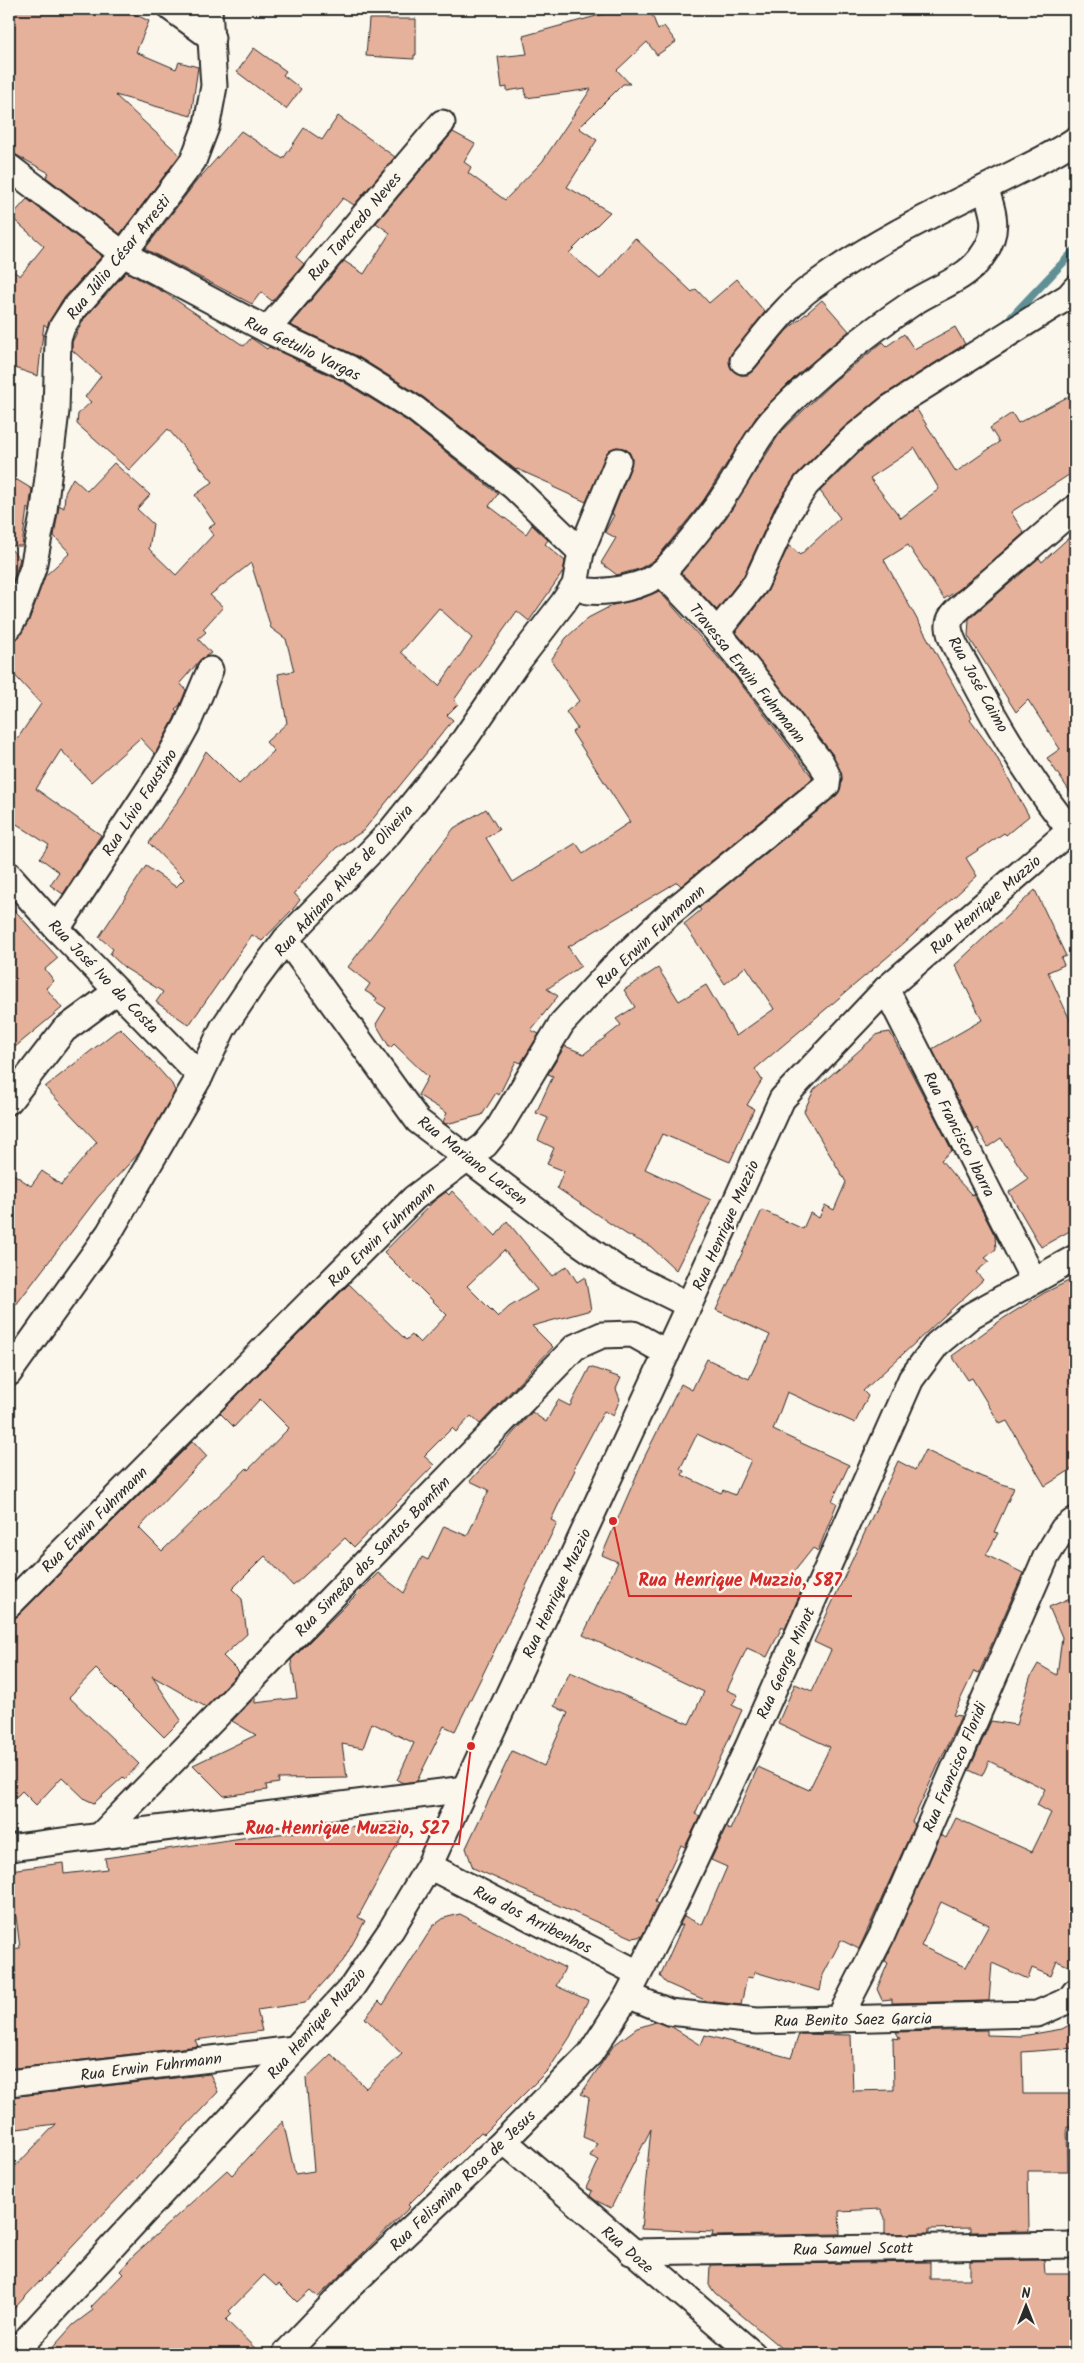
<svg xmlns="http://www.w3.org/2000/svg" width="1084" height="2363" font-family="Kalam,sans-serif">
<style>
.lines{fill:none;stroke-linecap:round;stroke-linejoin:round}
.stream{stroke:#609096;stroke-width:8}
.building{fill:#e6b19b;stroke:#2b2b2b;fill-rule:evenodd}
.minor-casing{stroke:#2b2b2b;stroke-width:29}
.minor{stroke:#fbf7ec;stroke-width:25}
.labels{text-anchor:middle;stroke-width:5;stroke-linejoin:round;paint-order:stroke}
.street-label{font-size:16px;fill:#2b2b2b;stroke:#fbf7ec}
.leader{fill:none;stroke:#d62828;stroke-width:2}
.callout-dot{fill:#d62828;stroke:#fbf7ec;stroke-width:2}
.callout-label{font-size:18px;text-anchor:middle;font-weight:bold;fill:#d62828;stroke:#fbf7ec;stroke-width:5;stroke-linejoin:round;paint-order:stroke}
</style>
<rect width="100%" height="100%" fill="#fbf7ec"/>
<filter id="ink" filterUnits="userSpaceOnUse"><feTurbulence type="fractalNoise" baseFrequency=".02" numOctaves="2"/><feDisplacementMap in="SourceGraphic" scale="10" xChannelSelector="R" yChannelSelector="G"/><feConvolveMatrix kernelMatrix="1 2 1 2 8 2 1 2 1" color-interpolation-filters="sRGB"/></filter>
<g filter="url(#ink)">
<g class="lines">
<!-- stream -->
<path class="stream" d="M 1004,325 L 1075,250"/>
</g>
<!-- building -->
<g class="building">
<path d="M 9,9 L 124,9 L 149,21 L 136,52 L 176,69 L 179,62 L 198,67 L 191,116 L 115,95 L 180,155 L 120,234 L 46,177 L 49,173 L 9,151 Z"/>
<path d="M 622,9 L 650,9 L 658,30 L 664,26 L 676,42 L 657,55 L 647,42 L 617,70 L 630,84 L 623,84 L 579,128 L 597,140 L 567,187 L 610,212 L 569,253 L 600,279 L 635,238 L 692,292 L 696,289 L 709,303 L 737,279 L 765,312 L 729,358 L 730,366 L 740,375 L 748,375 L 754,370 L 786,331 L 822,300 L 849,331 L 798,374 L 758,414 L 703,501 L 656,559 L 639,569 L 617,575 L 601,563 L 616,538 L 605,532 L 614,515 L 612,514 L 631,466 L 632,459 L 629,452 L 617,447 L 609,450 L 586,502 L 553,487 L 553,485 L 517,469 L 516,470 L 423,397 L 357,356 L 290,325 L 344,261 L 364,274 L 390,233 L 376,223 L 453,132 L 475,144 L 464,162 L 471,167 L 468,173 L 505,200 L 542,162 L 591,89 L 526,98 L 525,88 L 507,91 L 507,87 L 502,88 L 498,57 L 527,54 L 523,36 Z"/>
<path d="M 369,19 L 416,19 L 416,55 L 414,55 L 414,59 L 366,56 Z"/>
<path d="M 254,48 L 286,71 L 283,75 L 301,89 L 286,109 L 237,72 Z"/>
<path d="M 338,116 L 395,157 L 354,205 L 343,198 L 296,257 L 304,264 L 272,301 L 261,292 L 252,304 L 145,249 L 195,183 L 241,131 L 283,159 L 304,128 L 322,140 Z"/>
<path d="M 27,199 L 102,256 L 62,300 L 47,327 L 44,324 L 38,376 L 9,366 L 9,268 L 20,276 L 44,246 L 11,217 Z"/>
<path d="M 126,272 L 167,294 L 244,346 L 251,338 L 267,349 L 269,347 L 342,381 L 407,421 L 498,494 L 489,506 L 526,534 L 532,525 L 548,540 L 545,544 L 565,561 L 563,572 L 529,621 L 517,611 L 454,700 L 458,704 L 447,715 L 453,720 L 363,831 L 336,848 L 294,893 L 300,900 L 293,909 L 262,941 L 252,935 L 189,1025 L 156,1002 L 163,992 L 125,968 L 110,954 L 113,949 L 99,937 L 146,866 L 176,887 L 184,879 L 149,843 L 184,792 L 206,751 L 239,784 L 274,751 L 266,742 L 287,723 L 278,674 L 294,671 L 286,639 L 271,628 L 251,563 L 210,595 L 223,607 L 203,629 L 206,632 L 198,639 L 211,653 L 201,659 L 180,683 L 186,690 L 180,705 L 175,709 L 177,711 L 174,719 L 155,754 L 140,738 L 91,782 L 61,750 L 36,789 L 101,835 L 63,894 L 50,885 L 59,872 L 40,858 L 49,845 L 9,819 L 9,751 L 41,704 L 9,669 L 9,641 L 17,639 L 28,622 L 45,576 L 70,553 L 54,536 L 59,505 L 64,508 L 65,493 L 73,478 L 87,491 L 114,463 L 150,495 L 137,509 L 153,524 L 149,549 L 176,575 L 213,535 L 208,528 L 215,524 L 195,495 L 213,482 L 168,429 L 129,470 L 77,424 L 78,414 L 91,402 L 85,397 L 101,376 L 72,350 L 72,342 L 84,319 ZM 439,608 L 472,638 L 439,686 L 401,652 Z"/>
<path d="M 955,327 L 965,344 L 882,396 L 843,428 L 796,475 L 775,507 L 744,575 L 717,610 L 681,573 L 726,518 L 780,433 L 834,381 L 883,342 L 887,346 L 904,334 L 914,349 Z"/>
<path d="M 1075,393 L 1075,471 L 1011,512 L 1024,533 L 960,589 L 944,599 L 908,545 L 884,560 L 972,718 L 970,720 L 995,754 L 1029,816 L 1006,835 L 1004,833 L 966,858 L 977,876 L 904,943 L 755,1069 L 762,1080 L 747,1105 L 754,1109 L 730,1162 L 662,1134 L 645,1169 L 711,1200 L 676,1270 L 650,1246 L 626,1234 L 557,1188 L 564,1171 L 547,1164 L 554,1148 L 538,1140 L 548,1118 L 536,1113 L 553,1076 L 548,1074 L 565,1046 L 584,1054 L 621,1025 L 616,1019 L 635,1007 L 624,990 L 658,968 L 679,1001 L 706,985 L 736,1036 L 774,1009 L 746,966 L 725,984 L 684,924 L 701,910 L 699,908 L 836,796 L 841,787 L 842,778 L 833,755 L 736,632 L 767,592 L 789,545 L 800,555 L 840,518 L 820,491 L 863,449 L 899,419 L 916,408 L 956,472 L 999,442 L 990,428 L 1012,413 L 1018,423 ZM 915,448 L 939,489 L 901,518 L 870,478 Z"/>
<path d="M 9,475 L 32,489 L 29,510 L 27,508 L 22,546 L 9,546 Z"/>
<path d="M 1075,532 L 1075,799 L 1047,758 L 1060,749 L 1028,700 L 1016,712 L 968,636 L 969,619 L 1039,558 L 1042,562 Z"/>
<path d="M 9,547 L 20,559 L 9,593 Z"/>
<path d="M 659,591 L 734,675 L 813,778 L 681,886 L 677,882 L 568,947 L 581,966 L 547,989 L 558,996 L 531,1030 L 539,1034 L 521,1063 L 516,1061 L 499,1095 L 496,1093 L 482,1115 L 446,1124 L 443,1122 L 447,1113 L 418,1095 L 428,1077 L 394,1044 L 390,1048 L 376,1024 L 386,1008 L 375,1001 L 377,998 L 365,991 L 370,984 L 348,967 L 454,828 L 486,809 L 499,830 L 486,838 L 513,882 L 576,843 L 583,853 L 630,822 L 572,732 L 577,728 L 566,712 L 579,701 L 551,660 L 566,638 L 588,618 L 613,605 L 640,599 Z"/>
<path d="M 1035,890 L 1066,956 L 1061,958 L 1064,965 L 1048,972 L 1075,1031 L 1075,1228 L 1041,1247 L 1009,1192 L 1028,1179 L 1001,1138 L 988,1147 L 977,1128 L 974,1131 L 932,1049 L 982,1020 L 955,965 Z"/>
<path d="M 9,904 L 58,958 L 45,969 L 54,981 L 46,988 L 62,1008 L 9,1052 Z"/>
<path d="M 120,1028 L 140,1048 L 172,1084 L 175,1091 L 140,1152 L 98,1197 L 9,1314 L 9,1171 L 31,1186 L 42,1171 L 61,1185 L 97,1142 L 45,1087 Z"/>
<path d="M 890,1032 L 952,1150 L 941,1160 L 955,1177 L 972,1195 L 973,1193 L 995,1236 L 996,1249 L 985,1258 L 989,1261 L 976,1272 L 983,1280 L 863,1391 L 868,1396 L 855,1423 L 787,1392 L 773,1430 L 849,1465 L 832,1501 L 837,1503 L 818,1551 L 813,1548 L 786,1582 L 802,1589 L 785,1629 L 782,1627 L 767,1657 L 747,1648 L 727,1690 L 738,1695 L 732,1705 L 742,1710 L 695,1814 L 700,1816 L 685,1847 L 681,1845 L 657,1897 L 655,1902 L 658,1904 L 642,1936 L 633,1938 L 473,1868 L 466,1848 L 512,1751 L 544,1766 L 568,1713 L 554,1706 L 570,1672 L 689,1724 L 704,1692 L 583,1635 L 618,1562 L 602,1555 L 644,1458 L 681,1384 L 692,1390 L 707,1359 L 749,1379 L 770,1335 L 716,1310 L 762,1210 L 803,1229 L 810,1213 L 819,1218 L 825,1205 L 834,1210 L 846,1182 L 804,1111 L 814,1090 L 878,1034 ZM 697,1434 L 751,1460 L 735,1495 L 723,1490 L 721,1493 L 682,1475 L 684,1471 L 680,1469 Z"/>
<path d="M 452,1191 L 496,1236 L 507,1221 L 552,1276 L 567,1266 L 577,1282 L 585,1277 L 591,1310 L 532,1326 L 553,1347 L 480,1424 L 471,1416 L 456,1432 L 452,1428 L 424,1456 L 434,1465 L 354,1547 L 345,1538 L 293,1586 L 265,1556 L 232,1589 L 242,1599 L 247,1634 L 223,1656 L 239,1672 L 206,1707 L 152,1676 L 181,1720 L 164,1737 L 96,1669 L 69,1697 L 139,1764 L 125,1779 L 123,1777 L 94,1803 L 85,1799 L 62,1777 L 36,1805 L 22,1791 L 9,1804 L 9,1623 L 19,1615 L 193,1441 L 207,1456 L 139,1528 L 162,1551 L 247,1468 L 248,1470 L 289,1428 L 260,1399 L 234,1427 L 220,1413 L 349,1284 L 406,1340 L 412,1335 L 420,1343 L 447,1315 L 384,1252 L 434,1201 L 446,1192 L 449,1195 ZM 504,1250 L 537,1290 L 509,1307 L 498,1317 L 467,1286 Z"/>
<path d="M 1075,1278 L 1075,1467 L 1045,1486 L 1007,1421 L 1000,1424 L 972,1378 L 968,1380 L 952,1356 L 1004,1318 L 1044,1293 Z"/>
<path d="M 590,1367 L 621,1378 L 616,1389 L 620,1399 L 613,1416 L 604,1411 L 573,1469 L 575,1470 L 551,1520 L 557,1523 L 455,1731 L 444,1726 L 417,1781 L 403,1783 L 397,1780 L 414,1743 L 372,1723 L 363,1748 L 342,1744 L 347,1778 L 278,1779 L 279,1783 L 266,1785 L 267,1790 L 224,1796 L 193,1765 L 256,1735 L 232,1721 L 255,1697 L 255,1703 L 297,1698 L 291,1660 L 378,1573 L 404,1593 L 422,1557 L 428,1560 L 444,1526 L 467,1536 L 489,1490 L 470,1481 L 532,1412 L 546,1422 L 558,1400 L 570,1406 Z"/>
<path d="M 925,1450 L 982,1477 L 1014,1488 L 994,1532 L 998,1533 L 986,1555 L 1023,1573 L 979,1673 L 974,1671 L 953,1715 L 961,1716 L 912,1822 L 915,1824 L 859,1949 L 841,1940 L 823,1975 L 820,1991 L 755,1972 L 753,1978 L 747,1977 L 741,2005 L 707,2001 L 666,1983 L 660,1976 L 683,1925 L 679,1926 L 684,1916 L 702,1925 L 727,1867 L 711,1860 L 726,1828 L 730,1830 L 758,1767 L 809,1790 L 830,1747 L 778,1723 L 795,1684 L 812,1691 L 831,1650 L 814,1642 L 898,1461 L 915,1470 Z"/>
<path d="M 1075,1596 L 1075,1969 L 1057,1961 L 1051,1976 L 1032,1968 L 1028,1979 L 992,1963 L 989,2001 L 892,2003 L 892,1999 L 882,2000 L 877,1989 L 888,1963 L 885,1961 L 941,1835 L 946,1838 L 956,1818 L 1032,1852 L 1051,1813 L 1037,1805 L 1045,1789 L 989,1761 L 982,1776 L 969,1770 L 991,1721 L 1016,1725 L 1030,1678 L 1038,1664 L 1057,1675 L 1062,1637 L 1049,1607 ZM 941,1902 L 989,1925 L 966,1967 L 921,1946 Z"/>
<path d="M 396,1822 L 405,1830 L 358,1917 L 365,1921 L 343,1961 L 305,2003 L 257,2010 L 262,2031 L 195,2040 L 198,2046 L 9,2069 L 9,1949 L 20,1948 L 10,1870 L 63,1863 L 64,1874 L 107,1869 L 105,1858 L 249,1837 Z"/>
<path d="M 460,1914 L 565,1968 L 556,1986 L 588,2000 L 570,2037 L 549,2069 L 484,2134 L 481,2132 L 408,2205 L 410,2207 L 318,2297 L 310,2290 L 297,2302 L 279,2284 L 276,2286 L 264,2275 L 229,2311 L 232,2314 L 226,2320 L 261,2354 L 47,2354 L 73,2325 L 93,2310 L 91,2307 L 123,2274 L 120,2271 L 134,2255 L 227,2170 L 232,2175 L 283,2121 L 295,2174 L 314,2171 L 306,2078 L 331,2054 L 366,2088 L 402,2054 L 365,2018 L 379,2001 L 383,2005 L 433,1926 L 444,1918 Z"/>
<path d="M 656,2022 L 672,2027 L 701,2045 L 705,2035 L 791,2058 L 799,2034 L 851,2035 L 853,2091 L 894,2090 L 893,2038 L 900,2039 L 896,2032 L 987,2030 L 987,2035 L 1022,2036 L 1062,2029 L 1075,2022 L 1075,2048 L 1022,2052 L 1023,2094 L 1075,2094 L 1075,2127 L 1067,2127 L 1068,2171 L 1028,2171 L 1029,2231 L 970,2232 L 970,2228 L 929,2229 L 929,2233 L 885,2234 L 885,2218 L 881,2209 L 839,2211 L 840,2234 L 712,2236 L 713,2232 L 641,2229 L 651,2129 L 611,2208 L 595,2200 L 590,2196 L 592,2191 L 586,2188 L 599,2160 L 590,2156 L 597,2143 L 583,2137 L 589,2098 L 581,2094 L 614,2045 L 637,2028 Z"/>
<path d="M 210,2074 L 218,2092 L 9,2314 L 9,2173 L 56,2124 L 9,2130 L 9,2097 Z"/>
<path d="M 1044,2260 L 1045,2274 L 1075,2274 L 1075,2354 L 817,2354 L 817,2351 L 788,2353 L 788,2348 L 781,2348 L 715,2293 L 709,2285 L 710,2265 L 930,2262 L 930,2279 L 970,2279 L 970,2261 Z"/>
</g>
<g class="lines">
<!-- minor casing -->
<g class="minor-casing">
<g id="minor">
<path d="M 172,9 L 212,38"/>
<path d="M 9,167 L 123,254 L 267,330 L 349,368 L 415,409 L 514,487 L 581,552"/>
<path d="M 267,330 L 442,123"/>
<path d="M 743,361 C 765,335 785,306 813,286 C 866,247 926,217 985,188 C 1016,172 1047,159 1075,140"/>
<path d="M 1075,508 L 965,603 C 958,610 948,616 949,627 C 950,641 961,656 968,669 C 998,726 1033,786 1075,836"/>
<path d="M 575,585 C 579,587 584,591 588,591 C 610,593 643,587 661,573 C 668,568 673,560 679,554 C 695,535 712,515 725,494 C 743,468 755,438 777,415 C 817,374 863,336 911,304 C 933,289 964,280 980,259 C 1000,233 995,216 985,188"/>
<path d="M 9,627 L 16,615 L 33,568 L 44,510 L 56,411 L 58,339 L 62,327 L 73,310 L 123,254 L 193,161 L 207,124 L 214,86 L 209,9"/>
<path d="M 718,631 L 756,583 L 788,513 L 806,485 L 853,438 L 891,407 L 1069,296 L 1075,289"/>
<path d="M 9,875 L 57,929 L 200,1076"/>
<path d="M 57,929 L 165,765 L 187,725 L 210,670"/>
<path d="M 286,939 L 418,1121 L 577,1241 L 620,1271 L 689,1305"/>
<path d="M 886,989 L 1033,1279"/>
<path d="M 9,1101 L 64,1030 L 117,991"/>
<path d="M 9,1373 L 109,1233 L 200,1076 L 223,1028 L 256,979 L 286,939 L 389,833 L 464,740 L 516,664 L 563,603 L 575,585 L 581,552 L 618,461"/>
<path d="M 9,1605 L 414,1198 L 485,1145 L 498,1129 L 562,1023 L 620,960 L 669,914 L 827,785 L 828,777 L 822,764 C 771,698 722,631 661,573"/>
<path d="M 100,1836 L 575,1347 L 602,1335 L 633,1334 L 667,1353"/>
<path d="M 9,1848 L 465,1789"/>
<path d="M 429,1866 L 638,1973"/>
<path d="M 628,1995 L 669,2012 L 757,2021 L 1037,2014 L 1069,2000 L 1075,1992"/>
<path d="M 839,2019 L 882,1935 L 1046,1557 L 1063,1529 L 1075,1520"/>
<path d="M 9,2083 L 294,2049"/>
<path d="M 504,2141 L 753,2354"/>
<path d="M 631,2252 L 1075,2245"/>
<path d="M 13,2354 L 352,1987 L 391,1930 L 429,1866 L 689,1305 L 782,1099 L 886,989 L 1075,826"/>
<path d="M 285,2354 L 351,2285 L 504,2141 L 590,2054 L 628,1995 L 676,1900 L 748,1747 L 911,1379 L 937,1344 L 972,1315 L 1075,1258"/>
</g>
</g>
<!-- minor -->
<use href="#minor" class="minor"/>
</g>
</g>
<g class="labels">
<!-- street labels -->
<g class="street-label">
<text transform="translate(354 226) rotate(-50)" y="6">Rua Tancredo Neves</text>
<text transform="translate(118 257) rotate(-51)" y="6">Rua Júlio César Arresti</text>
<text transform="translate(303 348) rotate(26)" y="6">Rua Getulio Vargas</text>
<text transform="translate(748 673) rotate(51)" y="6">Travessa Erwin Fuhrmann</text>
<text transform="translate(979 684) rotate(61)" y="6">Rua José Caimo</text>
<text transform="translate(139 802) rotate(-57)" y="6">Rua Lívio Faustino</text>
<text transform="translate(343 880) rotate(-48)" y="6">Rua Adriano Alves de Oliveira</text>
<text transform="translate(985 904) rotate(-41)" y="6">Rua Henrique Muzzio</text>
<text transform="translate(650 936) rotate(-43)" y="6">Rua Erwin Fuhrmann</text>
<text transform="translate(104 976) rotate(46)" y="6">Rua José Ivo da Costa</text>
<text transform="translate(960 1134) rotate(63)" y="6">Rua Francisco Ibarra</text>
<text transform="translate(473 1160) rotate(38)" y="6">Rua Mariano Larsen</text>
<text transform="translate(725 1225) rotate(-66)" y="6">Rua Henrique Muzzio</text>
<text transform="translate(381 1234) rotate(-44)" y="6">Rua Erwin Fuhrmann</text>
<text transform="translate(94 1519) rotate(-45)" y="6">Rua Erwin Fuhrmann</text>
<text transform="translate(372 1556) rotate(-46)" y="6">Rua Simeão dos Santos Bomfim</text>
<text transform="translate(556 1593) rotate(-65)" y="6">Rua Henrique Muzzio</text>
<text transform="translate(785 1663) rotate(-66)" y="6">Rua George Minot</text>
<text transform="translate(954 1767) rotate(-67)" y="6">Rua Francisco Floridi</text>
<text transform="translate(533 1919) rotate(27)" y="6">Rua dos Arribenhos</text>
<text transform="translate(853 2019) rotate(-1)" y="6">Rua Benito Saez Garcia</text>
<text transform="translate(316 2023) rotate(-49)" y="6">Rua Henrique Muzzio</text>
<text transform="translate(151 2066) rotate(-7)" y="6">Rua Erwin Fuhrmann</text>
<text transform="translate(462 2180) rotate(-44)" y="6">Rua Felismina Rosa de Jesus</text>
<text transform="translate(853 2248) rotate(-1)" y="6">Rua Samuel Scott</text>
<text transform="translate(628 2249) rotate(41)" y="6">Rua Doze</text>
</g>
</g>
<!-- callouts -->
<path class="leader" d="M613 1521L629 1596H852M471 1746L459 1844H235"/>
<g class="callout-dot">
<circle cx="613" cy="1521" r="5"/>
<circle cx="471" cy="1746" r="5"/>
</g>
<g class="callout-label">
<text x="740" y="1586">Rua Henrique Muzzio, 587</text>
<text x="347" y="1834">Rua Henrique Muzzio, 527</text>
</g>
<!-- margin -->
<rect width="1084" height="2363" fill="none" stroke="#fbf7ec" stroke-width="30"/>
<rect x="15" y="15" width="1054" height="2333" fill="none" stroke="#2b2b2b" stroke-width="2" filter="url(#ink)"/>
<!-- north arrow -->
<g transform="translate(1026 2306)" stroke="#fbf7ec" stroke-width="4" paint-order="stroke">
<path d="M0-4L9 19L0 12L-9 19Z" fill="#2b2b2b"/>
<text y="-8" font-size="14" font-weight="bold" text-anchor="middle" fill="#2b2b2b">N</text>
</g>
</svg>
